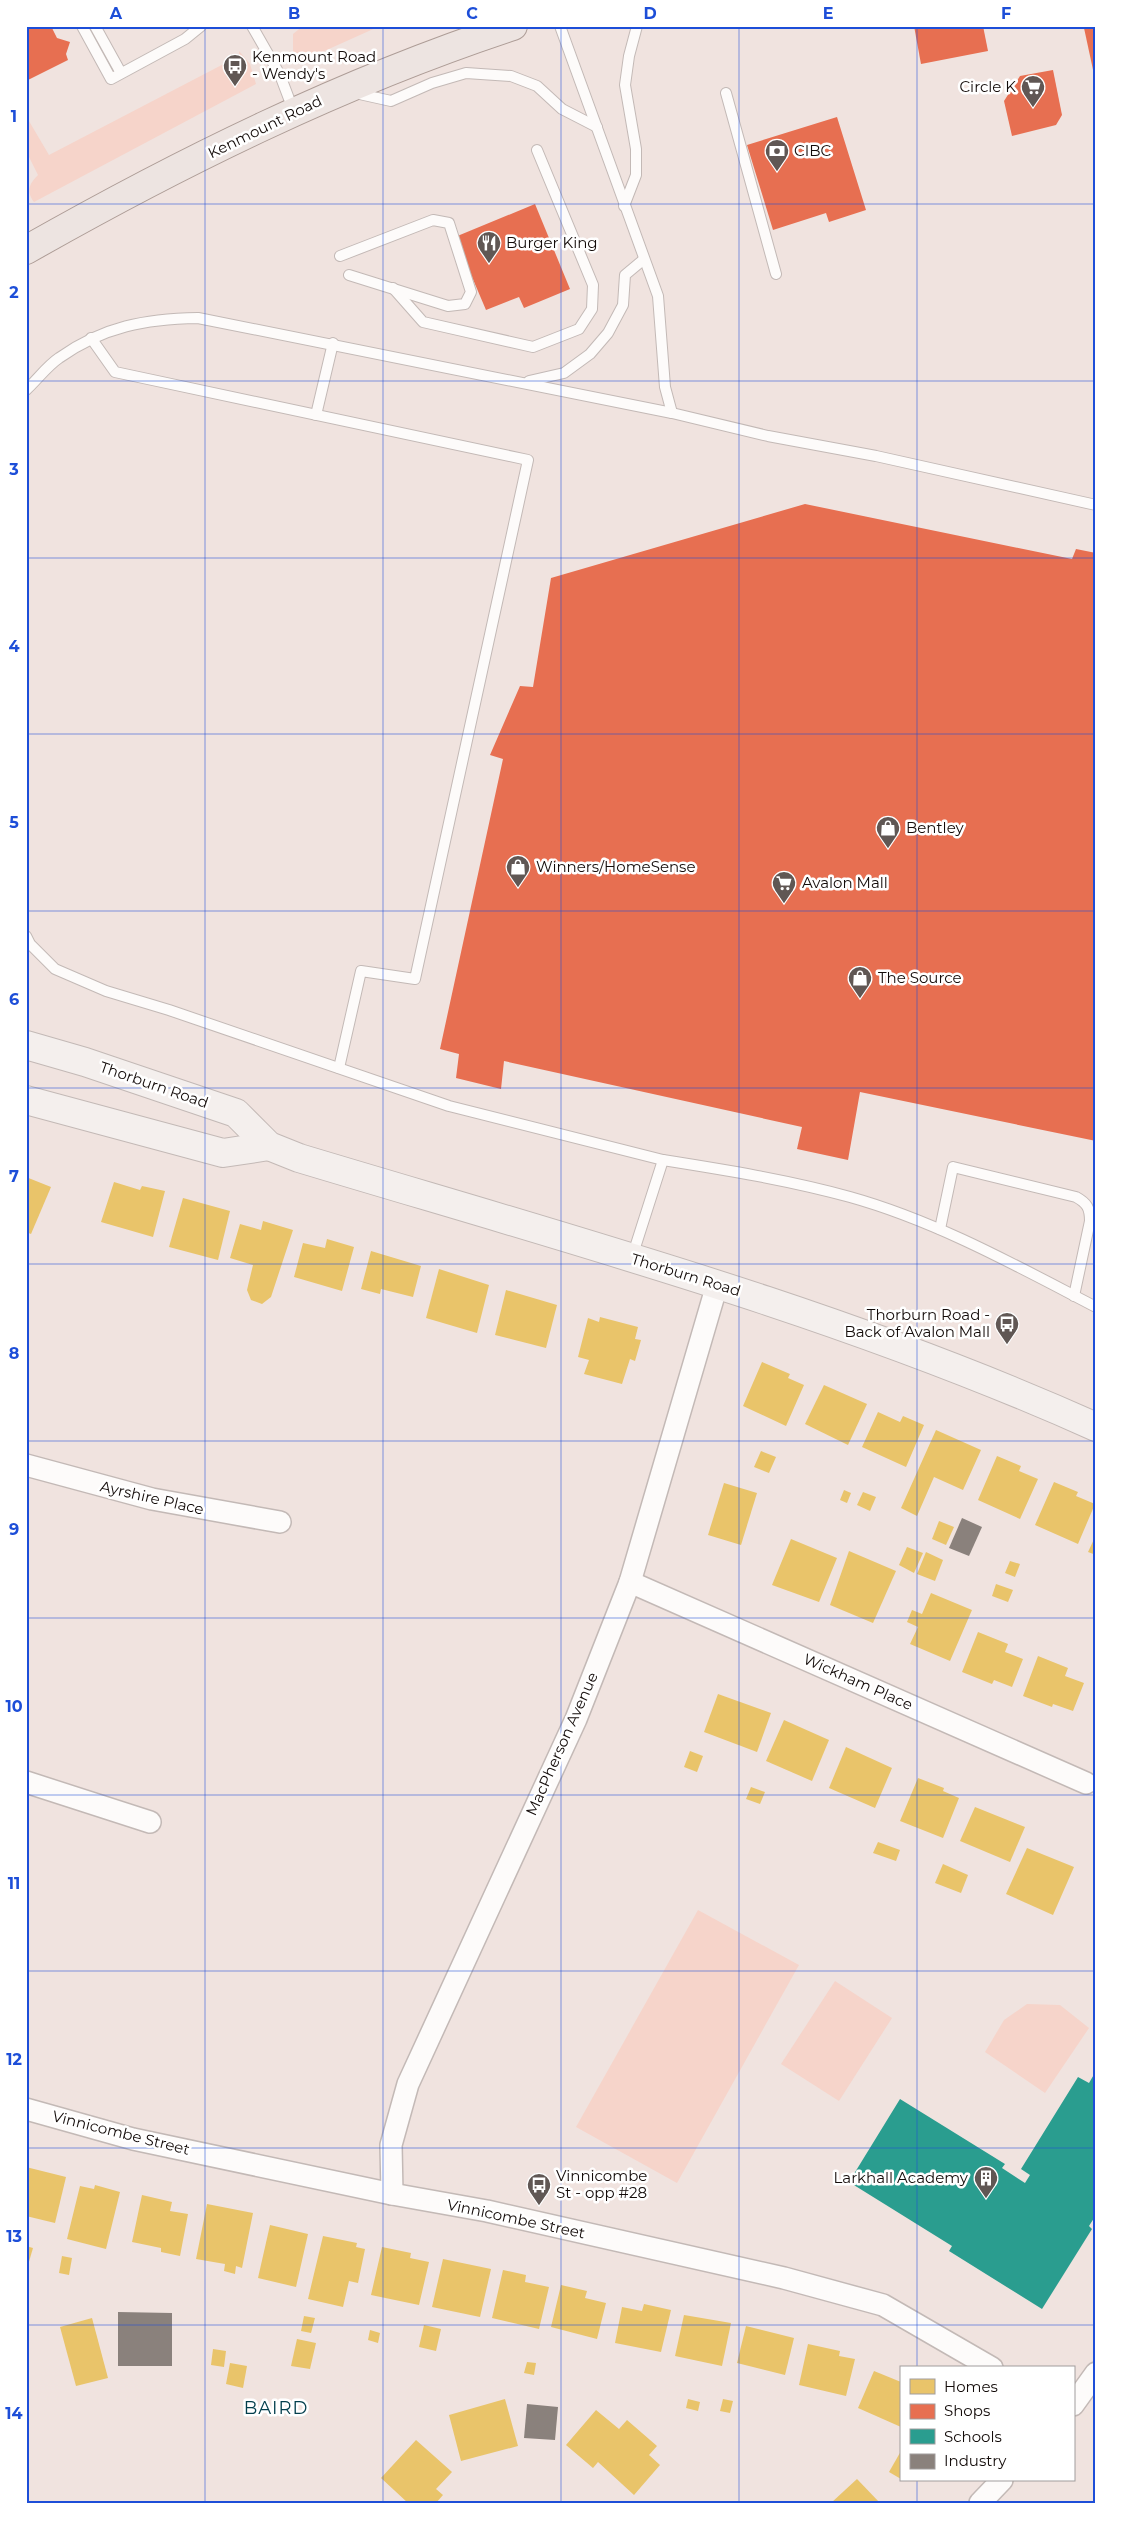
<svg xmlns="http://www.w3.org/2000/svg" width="1122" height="2529" font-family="Montserrat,sans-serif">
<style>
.green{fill:#f6d4ca}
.homes{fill:#e9c46a}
.shops{fill:#e76f51}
.schools{fill:#2a9d8f}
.industry{fill:#8a817c}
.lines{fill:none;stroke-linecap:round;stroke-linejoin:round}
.service-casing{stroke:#c3b9b6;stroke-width:12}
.minor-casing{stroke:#c3b9b6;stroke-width:24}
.secondary-casing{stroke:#c3b9b6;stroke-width:30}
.primary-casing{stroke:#ad9c96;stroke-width:30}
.service{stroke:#fdfbfa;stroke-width:10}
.minor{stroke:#fdfbfa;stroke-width:21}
.secondary{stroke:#f4efed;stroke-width:28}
.primary{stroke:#ede4e1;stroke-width:28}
.grid{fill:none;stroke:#1d4ed8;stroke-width:1;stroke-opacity:0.55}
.labels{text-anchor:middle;stroke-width:5;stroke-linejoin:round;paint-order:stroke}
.poi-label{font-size:15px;fill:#130b09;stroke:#fff;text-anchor:start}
.street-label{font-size:15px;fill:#130b09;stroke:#fff}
.quarter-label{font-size:18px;letter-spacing:1px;fill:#023e4c;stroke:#fff}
.neatline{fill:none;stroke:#1d4ed8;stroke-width:2}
.grid-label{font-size:16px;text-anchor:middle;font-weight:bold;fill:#1d4ed8}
</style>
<rect width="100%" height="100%" fill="#f0e3df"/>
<!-- green -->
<g class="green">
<path d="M 303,26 L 380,26 L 300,62 L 293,56 L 293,34 Z"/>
<path d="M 239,51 L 250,64 L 256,84 L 34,202 C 26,191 29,184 38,175 L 26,151 L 26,116 L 49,155 L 239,56 Z"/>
<path d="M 698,1910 L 799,1965 L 677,2183 L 576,2127 Z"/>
<path d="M 835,1981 L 892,2018 L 839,2101 L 781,2064 Z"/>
<path d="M 1027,2004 L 1060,2005 L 1089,2028 L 1045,2093 L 985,2052 L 1004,2020 Z"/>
</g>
<!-- homes -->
<g class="homes">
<path d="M 26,1177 L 51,1187 L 31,1234 L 26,1232 Z"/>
<path d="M 114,1182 L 140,1190 L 142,1186 L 165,1191 L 153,1237 L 101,1222 Z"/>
<path d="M 183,1198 L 230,1211 L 218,1260 L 169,1247 Z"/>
<path d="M 263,1221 L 293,1230 L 271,1297 L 262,1304 L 251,1300 L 247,1290 L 253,1265 L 230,1258 L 240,1224 L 261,1230 Z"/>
<path d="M 327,1239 L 354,1247 L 342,1291 L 294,1277 L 303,1243 L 325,1248 Z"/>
<path d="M 371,1251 L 421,1266 L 413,1297 L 381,1289 L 380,1294 L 361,1289 Z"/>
<path d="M 439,1269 L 489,1285 L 477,1333 L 426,1318 Z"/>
<path d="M 506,1290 L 557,1305 L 546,1348 L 495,1335 Z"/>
<path d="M 600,1317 L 638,1327 L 635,1339 L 641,1340 L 635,1361 L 630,1359 L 622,1384 L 584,1374 L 589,1360 L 578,1357 L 588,1318 L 599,1322 Z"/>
<path d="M 762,1362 L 790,1374 L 788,1378 L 804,1385 L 786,1426 L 743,1406 Z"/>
<path d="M 824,1385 L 867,1404 L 848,1445 L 805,1424 Z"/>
<path d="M 878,1412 L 900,1422 L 903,1416 L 924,1425 L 906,1467 L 862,1447 Z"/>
<path d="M 936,1430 L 981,1450 L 963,1490 L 934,1477 L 917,1516 L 901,1508 Z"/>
<path d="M 761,1451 L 776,1457 L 769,1473 L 754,1467 Z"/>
<path d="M 997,1456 L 1021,1466 L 1019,1471 L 1038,1479 L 1020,1519 L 978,1500 Z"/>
<path d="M 1054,1482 L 1078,1492 L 1076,1496 L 1095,1504 L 1078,1544 L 1035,1525 Z"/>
<path d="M 724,1483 L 757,1493 L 741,1545 L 708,1535 Z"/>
<path d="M 844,1490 L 851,1493 L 847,1503 L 840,1500 Z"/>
<path d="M 863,1492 L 876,1497 L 870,1511 L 857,1505 Z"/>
<path d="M 939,1521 L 954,1527 L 946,1545 L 932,1539 Z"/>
<path d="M 1096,1535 L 1096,1555 L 1088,1552 Z"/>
<path d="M 791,1539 L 837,1558 L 819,1602 L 772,1585 Z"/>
<path d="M 907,1547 L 923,1553 L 914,1573 L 899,1565 Z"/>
<path d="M 849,1551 L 896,1571 L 873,1623 L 830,1605 Z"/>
<path d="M 926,1552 L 943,1560 L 935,1581 L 917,1574 Z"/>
<path d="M 1010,1561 L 1020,1564 L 1015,1577 L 1005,1573 Z"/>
<path d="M 996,1584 L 1013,1590 L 1008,1602 L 992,1596 Z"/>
<path d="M 931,1593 L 972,1610 L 950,1661 L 910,1644 L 918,1627 L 907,1622 L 912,1610 L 922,1614 Z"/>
<path d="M 978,1632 L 1008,1644 L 1005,1652 L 1023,1659 L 1012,1687 L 994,1680 L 992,1684 L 962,1672 Z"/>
<path d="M 1038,1656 L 1068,1668 L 1065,1676 L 1084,1683 L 1073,1711 L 1053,1704 L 1052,1707 L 1023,1696 Z"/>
<path d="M 718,1694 L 771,1713 L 757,1752 L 704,1732 Z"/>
<path d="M 784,1720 L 829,1740 L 812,1781 L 766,1761 Z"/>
<path d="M 846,1747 L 892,1768 L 875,1808 L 829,1788 Z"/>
<path d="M 690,1751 L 703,1756 L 697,1772 L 684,1767 Z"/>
<path d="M 918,1778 L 944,1788 L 943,1791 L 959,1798 L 943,1838 L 900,1821 Z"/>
<path d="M 751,1787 L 765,1792 L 760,1804 L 746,1799 Z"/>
<path d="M 975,1807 L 1025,1827 L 1010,1862 L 960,1841 Z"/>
<path d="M 878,1842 L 900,1850 L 896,1861 L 873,1853 Z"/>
<path d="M 1027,1848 L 1074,1867 L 1053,1915 L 1006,1894 Z"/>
<path d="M 943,1864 L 968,1875 L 961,1893 L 935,1883 Z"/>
<path d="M 26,2167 L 66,2177 L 55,2223 L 26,2216 Z"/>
<path d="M 95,2185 L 120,2192 L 106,2249 L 67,2239 L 80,2186 L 94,2189 Z"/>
<path d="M 142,2195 L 172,2202 L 170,2211 L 188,2214 L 180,2256 L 161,2252 L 161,2248 L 132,2242 Z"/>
<path d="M 207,2204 L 253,2213 L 242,2268 L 236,2266 L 235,2274 L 224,2271 L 225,2264 L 196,2259 Z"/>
<path d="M 270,2225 L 308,2234 L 296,2287 L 258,2278 Z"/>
<path d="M 323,2236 L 357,2243 L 356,2247 L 365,2249 L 358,2283 L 349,2281 L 343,2307 L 308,2299 Z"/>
<path d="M 26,2246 L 33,2248 L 28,2265 L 26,2265 Z"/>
<path d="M 382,2247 L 411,2253 L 410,2258 L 429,2262 L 419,2305 L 371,2295 Z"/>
<path d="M 62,2256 L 72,2258 L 69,2275 L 59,2273 Z"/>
<path d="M 443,2259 L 491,2269 L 480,2317 L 432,2307 Z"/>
<path d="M 503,2270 L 526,2275 L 525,2282 L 549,2287 L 539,2329 L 492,2318 Z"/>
<path d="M 561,2285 L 587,2291 L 585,2298 L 606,2303 L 597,2339 L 551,2327 Z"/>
<path d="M 644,2304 L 671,2310 L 661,2352 L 615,2343 L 622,2307 L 642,2311 Z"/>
<path d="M 684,2315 L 731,2323 L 722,2366 L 675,2356 Z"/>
<path d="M 304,2316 L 315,2318 L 311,2333 L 301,2331 Z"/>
<path d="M 92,2318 L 108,2378 L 76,2386 L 60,2327 Z"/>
<path d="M 424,2325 L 441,2329 L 436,2351 L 419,2347 Z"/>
<path d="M 746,2326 L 794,2338 L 785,2375 L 737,2363 Z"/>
<path d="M 370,2330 L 380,2333 L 378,2343 L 368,2340 Z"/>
<path d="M 297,2339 L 316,2343 L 310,2369 L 291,2366 Z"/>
<path d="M 808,2344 L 840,2351 L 839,2356 L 855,2359 L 846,2396 L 799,2385 Z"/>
<path d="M 213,2349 L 226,2351 L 224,2367 L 211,2365 Z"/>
<path d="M 527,2362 L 536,2363 L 534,2375 L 524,2373 Z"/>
<path d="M 230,2363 L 247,2366 L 243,2388 L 226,2384 Z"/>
<path d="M 874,2371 L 901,2382 L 901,2427 L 858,2408 Z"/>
<path d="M 505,2399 L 518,2446 L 461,2461 L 449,2415 Z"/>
<path d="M 688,2399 L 700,2402 L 698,2411 L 686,2408 Z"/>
<path d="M 723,2399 L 733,2401 L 730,2413 L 720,2411 Z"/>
<path d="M 596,2410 L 619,2429 L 627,2420 L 657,2446 L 649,2455 L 660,2465 L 634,2495 L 598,2462 L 593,2468 L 566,2445 Z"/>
<path d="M 416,2440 L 452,2472 L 436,2489 L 443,2495 L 436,2503 L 408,2503 L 381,2478 Z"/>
<path d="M 901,2451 L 901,2479 L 889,2472 Z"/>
<path d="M 857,2479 L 880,2503 L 831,2503 Z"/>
</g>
<!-- shops -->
<g class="shops">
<path d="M 26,26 L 51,26 L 57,38 L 70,42 L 66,54 L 68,60 L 26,81 Z"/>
<path d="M 914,26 L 983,26 L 988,51 L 921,64 Z"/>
<path d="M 1091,26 L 1096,26 L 1095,79 L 1084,28 Z"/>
<path d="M 1053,70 L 1062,115 L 1056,125 L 1012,136 L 1004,101 L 1020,76 Z"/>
<path d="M 837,117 L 866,210 L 829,222 L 826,213 L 773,230 L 747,145 Z"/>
<path d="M 535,204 L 570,289 L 524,308 L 519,297 L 486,310 L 455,237 Z"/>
<path d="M 805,504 L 1072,559 L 1076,549 L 1096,553 L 1096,1141 L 860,1092 L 848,1160 L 797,1149 L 802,1127 L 504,1061 L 501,1089 L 456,1078 L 459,1054 L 440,1049 L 503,759 L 490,755 L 520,686 L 533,687 L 551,578 Z"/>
</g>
<!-- schools -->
<path class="schools" d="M 1096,2071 L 1096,2215 L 1089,2226 L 1092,2229 L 1042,2309 L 949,2251 L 952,2246 L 849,2182 L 900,2099 L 1005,2164 L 1002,2168 L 1025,2183 L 1030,2175 L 1021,2169 L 1078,2077 L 1089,2083 Z"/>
<!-- industry -->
<g class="industry">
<path d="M 962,1518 L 982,1527 L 969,1556 L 949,1548 Z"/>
<path d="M 118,2312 L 172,2313 L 172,2366 L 118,2366 Z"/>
<path d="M 527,2404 L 558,2407 L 555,2440 L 524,2438 Z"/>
</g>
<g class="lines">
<!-- service casing -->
<g class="service-casing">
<g id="service">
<path d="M 82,26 L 111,79 L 185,39 L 201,26"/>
<path d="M 95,26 L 121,73"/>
<path d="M 252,26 L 280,75 L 294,112"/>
<path d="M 560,26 L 658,296 L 665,387 L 672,413"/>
<path d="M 355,93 L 391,101 L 432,83 L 466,73 L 511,76 L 537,86 L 562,109 L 597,127"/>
<path d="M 726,93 L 776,274"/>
<path d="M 624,206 L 636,175 L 636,149 L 625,85 L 629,56 L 637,26"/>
<path d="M 340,256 L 433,220 L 449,223 L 471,292 L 465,304 L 448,306 L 349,275"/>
<path d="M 393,288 L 423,322 L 533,347 L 579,329 L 592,309 L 593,285 L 537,150"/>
<path d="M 91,338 L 115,372 L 528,460 L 415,979 L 361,971 L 339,1068"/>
<path d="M 529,381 L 564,373 L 590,354 L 608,333 L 623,305 L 625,275 L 643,260"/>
<path d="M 26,390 C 37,380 47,366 59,358 C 104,326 146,319 198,318 L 672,413 L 768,436 L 876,456 L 1096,505"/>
<path d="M 316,415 L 333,343"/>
<path d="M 26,936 L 30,944 L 55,969 L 106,991 L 169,1010 L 449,1106 L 663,1160 L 632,1257"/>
<path d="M 663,1160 C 726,1170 788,1180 850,1197 C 936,1221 1017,1266 1096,1307"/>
<path d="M 940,1229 L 953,1167 L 1076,1197 C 1087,1203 1090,1208 1090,1221 L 1074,1296"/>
</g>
</g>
<!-- minor casing -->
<g class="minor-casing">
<g id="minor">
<path d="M 26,1465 L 152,1499 L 280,1522"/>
<path d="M 630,1582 L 1086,1783"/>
<path d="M 26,1782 L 150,1822"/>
<path d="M 26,2109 L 133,2139 L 392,2194 L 487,2211 L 784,2278 L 883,2305 L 992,2368"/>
<path d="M 392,2194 L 391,2145 L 408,2084 L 576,1719 L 630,1582 L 717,1285"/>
<path d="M 1073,2405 L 1096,2373"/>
<path d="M 980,2503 L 1002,2480"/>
</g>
</g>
<!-- secondary casing -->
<g class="secondary-casing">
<g id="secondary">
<path d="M 26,1045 L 85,1062 L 236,1113 L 269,1146 L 299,1158 C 568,1239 840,1312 1096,1427"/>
<path d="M 26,1100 L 223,1153 L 269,1146"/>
</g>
</g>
<!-- primary casing -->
<g class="primary-casing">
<path id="primary" d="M 26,250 C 181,162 343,82 513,26"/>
</g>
<!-- service -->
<use href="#service" class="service"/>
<!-- minor -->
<use href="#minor" class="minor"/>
<!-- secondary -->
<use href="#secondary" class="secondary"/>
<!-- primary -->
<use href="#primary" class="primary"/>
</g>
<!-- grid -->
<path class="grid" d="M 205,26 L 205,2503M 383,26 L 383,2503M 561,26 L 561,2503M 739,26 L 739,2503M 917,26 L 917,2368M 26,204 L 1096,204M 26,381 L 1096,381M 26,558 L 1096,558M 26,734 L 1096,734M 26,911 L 1096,911M 26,1088 L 1096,1088M 26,1264 L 1096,1264M 26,1441 L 1096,1441M 26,1618 L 1096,1618M 26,1795 L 1096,1795M 26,1971 L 1096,1971M 26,2148 L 1096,2148M 26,2325 L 1096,2325M 917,2480 L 917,2503"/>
<!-- icons -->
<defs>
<g id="bus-pin" transform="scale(1.25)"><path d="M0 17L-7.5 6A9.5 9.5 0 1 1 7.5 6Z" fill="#605754" stroke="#fff"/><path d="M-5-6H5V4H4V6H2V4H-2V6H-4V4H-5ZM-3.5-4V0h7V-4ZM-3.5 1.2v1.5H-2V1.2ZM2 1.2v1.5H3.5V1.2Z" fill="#fff"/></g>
<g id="supermarket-pin" transform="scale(1.25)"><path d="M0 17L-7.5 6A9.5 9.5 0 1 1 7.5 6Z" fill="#605754" stroke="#fff"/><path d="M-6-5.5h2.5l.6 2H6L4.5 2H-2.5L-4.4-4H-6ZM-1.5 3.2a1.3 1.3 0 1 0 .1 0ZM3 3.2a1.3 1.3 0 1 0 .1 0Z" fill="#fff"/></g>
<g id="bank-pin" transform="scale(1.25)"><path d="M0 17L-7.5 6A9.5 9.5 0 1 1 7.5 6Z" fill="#605754" stroke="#fff"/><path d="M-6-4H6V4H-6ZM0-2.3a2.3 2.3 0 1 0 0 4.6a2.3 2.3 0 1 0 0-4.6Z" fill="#fff"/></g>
<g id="restaurant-pin" transform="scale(1.25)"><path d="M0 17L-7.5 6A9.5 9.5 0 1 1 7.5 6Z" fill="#605754" stroke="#fff"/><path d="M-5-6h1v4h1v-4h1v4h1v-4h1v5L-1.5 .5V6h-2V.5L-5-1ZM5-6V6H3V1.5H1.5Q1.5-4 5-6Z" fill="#fff"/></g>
<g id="shop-pin" transform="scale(1.25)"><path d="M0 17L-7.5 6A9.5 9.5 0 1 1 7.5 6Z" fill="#605754" stroke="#fff"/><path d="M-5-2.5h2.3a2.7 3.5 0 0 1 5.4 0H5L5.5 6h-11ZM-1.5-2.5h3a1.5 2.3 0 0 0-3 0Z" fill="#fff"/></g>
<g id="building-pin" transform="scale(1.25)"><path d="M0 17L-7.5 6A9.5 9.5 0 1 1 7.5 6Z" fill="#605754" stroke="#fff"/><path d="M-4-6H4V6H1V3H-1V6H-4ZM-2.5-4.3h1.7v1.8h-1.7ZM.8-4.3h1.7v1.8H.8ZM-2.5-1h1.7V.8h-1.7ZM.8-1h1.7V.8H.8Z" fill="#fff"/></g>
</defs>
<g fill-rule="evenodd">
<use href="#bus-pin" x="235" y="66"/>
<use href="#supermarket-pin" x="1033" y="87"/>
<use href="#bank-pin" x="777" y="151"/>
<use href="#restaurant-pin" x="489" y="243"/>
<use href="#shop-pin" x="888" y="828"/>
<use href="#shop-pin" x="518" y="867"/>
<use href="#supermarket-pin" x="784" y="883"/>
<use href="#shop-pin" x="860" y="978"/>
<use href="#bus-pin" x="1007" y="1324"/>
<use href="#building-pin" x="986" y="2178"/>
<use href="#bus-pin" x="539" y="2185"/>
</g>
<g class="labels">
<!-- poi labels -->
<g class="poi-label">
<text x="252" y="62">Kenmount Road<tspan x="252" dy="17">- Wendy's</tspan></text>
<text x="1016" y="92" text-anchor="end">Circle K</text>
<text x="794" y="156">CIBC</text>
<text x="506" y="248">Burger King</text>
<text x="906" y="833">Bentley</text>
<text x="536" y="872">Winners/HomeSense</text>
<text x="802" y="888">Avalon Mall</text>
<text x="878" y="983">The Source</text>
<text x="990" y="1320" text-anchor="end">Thorburn Road -<tspan x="990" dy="17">Back of Avalon Mall</tspan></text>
<text x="556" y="2181">Vinnicombe<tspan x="556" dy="17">St - opp #28</tspan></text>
<text x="968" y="2183" text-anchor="end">Larkhall Academy</text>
</g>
<!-- street labels -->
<g class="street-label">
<text transform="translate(265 127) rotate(-26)" y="5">Kenmount Road</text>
<text transform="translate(154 1085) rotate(19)" y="5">Thorburn Road</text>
<text transform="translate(686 1275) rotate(17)" y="5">Thorburn Road</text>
<text transform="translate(152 1498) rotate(13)" y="5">Ayrshire Place</text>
<text transform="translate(858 1682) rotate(24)" y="5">Wickham Place</text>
<text transform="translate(562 1744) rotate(-66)" y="5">MacPherson Avenue</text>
<text transform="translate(121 2133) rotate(14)" y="5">Vinnicombe Street</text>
<text transform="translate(516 2219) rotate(12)" y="5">Vinnicombe Street</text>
</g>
<!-- quarter labels -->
<g class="quarter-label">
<text x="276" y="2414">BAIRD</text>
</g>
</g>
<!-- border -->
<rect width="1122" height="2529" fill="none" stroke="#ffffff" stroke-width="55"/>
<!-- legend -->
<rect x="900" y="2366" width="175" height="115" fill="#ffffff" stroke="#a19d9d"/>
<rect x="910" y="2379" width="25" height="15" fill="#e9c46a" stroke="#a19d9d"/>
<text x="944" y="2392" font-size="15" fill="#130b09">Homes</text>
<rect x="910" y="2404" width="25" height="15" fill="#e76f51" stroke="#a19d9d"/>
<text x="944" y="2416" font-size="15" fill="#130b09">Shops</text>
<rect x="910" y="2429" width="25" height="15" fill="#2a9d8f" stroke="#a19d9d"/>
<text x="944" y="2442" font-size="15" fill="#130b09">Schools</text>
<rect x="910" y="2454" width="25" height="15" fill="#8a817c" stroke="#a19d9d"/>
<text x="944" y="2466" font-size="15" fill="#130b09">Industry</text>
<rect x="28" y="28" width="1066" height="2474" class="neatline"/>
<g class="grid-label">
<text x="116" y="19">A</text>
<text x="294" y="19">B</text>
<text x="472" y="19">C</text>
<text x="650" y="19">D</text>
<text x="828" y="19">E</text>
<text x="1006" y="19">F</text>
<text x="14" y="122">1</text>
<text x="14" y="298">2</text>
<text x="14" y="475">3</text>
<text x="14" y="652">4</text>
<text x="14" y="828">5</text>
<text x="14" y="1005">6</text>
<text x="14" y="1182">7</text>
<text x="14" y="1359">8</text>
<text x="14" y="1535">9</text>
<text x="14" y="1712">10</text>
<text x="14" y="1889">11</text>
<text x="14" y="2065">12</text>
<text x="14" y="2242">13</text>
<text x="14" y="2419">14</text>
</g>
</svg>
